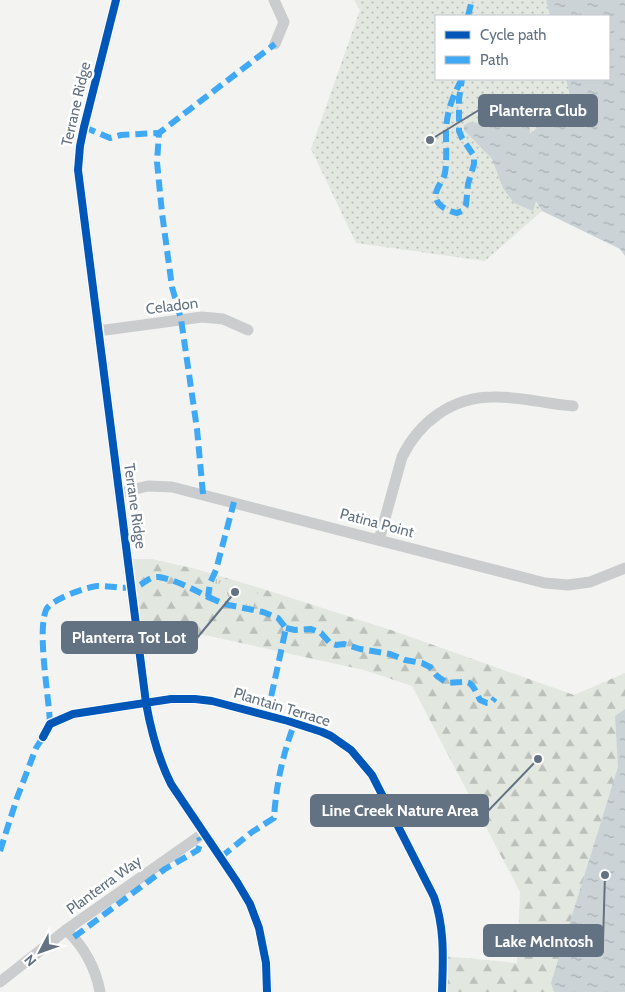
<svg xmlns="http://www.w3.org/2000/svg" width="625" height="992" font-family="Cabin,sans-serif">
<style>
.grass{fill:url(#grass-dots)}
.forest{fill:url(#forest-firs)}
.park{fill:url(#park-tufts)}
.water{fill:url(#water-ripples)}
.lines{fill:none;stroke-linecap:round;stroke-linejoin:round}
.minor{stroke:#cbcccd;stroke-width:11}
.quiet{stroke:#3fa9f5;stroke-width:6;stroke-dasharray:12 6;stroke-linecap:butt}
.cycleway-casing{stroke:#fff;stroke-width:11}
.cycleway{stroke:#0057b8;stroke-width:8}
.labels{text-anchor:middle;stroke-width:5;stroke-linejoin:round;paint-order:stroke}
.street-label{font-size:15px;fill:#637282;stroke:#fff}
.leader{fill:none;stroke:#637282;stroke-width:2}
.callout-dot{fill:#637282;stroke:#fff;stroke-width:2}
.callout{fill:#637282;stroke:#637282;stroke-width:2}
.callout-label{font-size:16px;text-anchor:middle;font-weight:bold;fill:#fff}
</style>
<defs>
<pattern id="grass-dots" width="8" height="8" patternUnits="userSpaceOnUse" patternTransform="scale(1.25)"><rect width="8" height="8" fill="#e2e7e0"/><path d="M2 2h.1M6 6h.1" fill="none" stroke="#bbc0bb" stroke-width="1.8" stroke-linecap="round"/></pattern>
<pattern id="forest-firs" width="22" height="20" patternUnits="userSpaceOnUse" patternTransform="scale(1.25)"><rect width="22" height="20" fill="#e2e7e0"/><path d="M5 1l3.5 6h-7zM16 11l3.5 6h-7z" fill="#bbc0bb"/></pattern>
<pattern id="park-tufts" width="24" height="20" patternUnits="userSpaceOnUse" patternTransform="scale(1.25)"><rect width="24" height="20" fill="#e2e7e0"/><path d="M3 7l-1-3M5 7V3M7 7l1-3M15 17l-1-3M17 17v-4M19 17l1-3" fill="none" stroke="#bbc0bb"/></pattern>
<pattern id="water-ripples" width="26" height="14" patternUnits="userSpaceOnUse" patternTransform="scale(1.25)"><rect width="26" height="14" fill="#ccd3d7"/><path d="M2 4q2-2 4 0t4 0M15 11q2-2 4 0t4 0" fill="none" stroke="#a9b0b4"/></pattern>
</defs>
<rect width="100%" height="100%" fill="#f3f4f2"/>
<!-- grass -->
<path class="grass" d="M 354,0 L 546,0 L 550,16 L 436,16 L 436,79 L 566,79 L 572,99 L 536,156 L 542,211 L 485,261 L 356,243 L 311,149 L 360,10 Z"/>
<!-- forest -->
<path class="forest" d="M 128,559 L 152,559 L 196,569 L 260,588 L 391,630 L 574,695 L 625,673 L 625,823 L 580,992 L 442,992 L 443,956 L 517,963 L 520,892 L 412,686 L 364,670 L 136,620 Z"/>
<!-- park -->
<path class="park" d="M 217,576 L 259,589 L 253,607 L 211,595 Z"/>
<!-- water -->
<g class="water">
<path d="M 546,0 L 625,0 L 625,256 L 620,249 L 542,211 L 536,201 L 533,211 L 514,203 L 503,188 L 492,159 L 464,130 L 464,125 L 470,122 L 506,127 L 529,123 L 530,134 L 571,100 L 566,79 L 609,79 L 609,16 L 550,16 Z"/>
<path d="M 625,709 L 625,992 L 554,992 L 551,983 L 618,767 L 615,716 Z"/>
</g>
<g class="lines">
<!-- minor -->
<g class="minor">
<path d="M 116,0 L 84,127 L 80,146 L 78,170 L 146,703 C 151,731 158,758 171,784 L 237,882 L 250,904 L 259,928 L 266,963 L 267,992"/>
<path d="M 274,0 L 284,22 L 275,44"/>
<path d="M 98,331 L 202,317 L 223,319 L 248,330"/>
<path d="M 119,493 L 148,486 L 172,487 L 545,583 L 568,585 L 590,582 L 625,568"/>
<path d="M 379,540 L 402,457 C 419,422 452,397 493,397 C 519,396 546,404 573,406"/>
<path d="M 43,737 L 50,724 L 73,714 L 171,699 L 195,699 L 212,701 L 288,721 L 322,732 L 331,736 L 351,750 L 372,775 L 434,897 C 445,929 443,958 442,992"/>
<path d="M 66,930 C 84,946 96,969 100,992"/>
<path d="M 0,982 L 66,930 L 204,833"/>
</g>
<!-- quiet -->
<g class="quiet">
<path d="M 468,16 L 472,0"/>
<path d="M 462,79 C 452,97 446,114 446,134 C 446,147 447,160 445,173 C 443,182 434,189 436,198 C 438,207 449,211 457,213 L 462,211 L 466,205 L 468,184 L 474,164 L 474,156 L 462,138 L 459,131 L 459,99 L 462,79"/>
<path d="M 84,127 L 110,138 L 121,135 L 159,133"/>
<path d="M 203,494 L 197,429 L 181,319 L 172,287 L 162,213 L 157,162 L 159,133 L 275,44"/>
<path d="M 208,597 L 224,604 L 263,612 L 278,618 L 286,628 L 267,716"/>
<path d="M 286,628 L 295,630 L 311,629 L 321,633 L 330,643 L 336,645 L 344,644 L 360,649 L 390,654 L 405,660 L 422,663 L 430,667 L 437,676 L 447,683 C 471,682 469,677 480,700 L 487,703 L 491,703 L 495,698"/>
<path d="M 50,724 C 49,696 37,633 46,610 C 50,600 86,587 97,586 C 110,586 122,589 135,587 C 144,585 148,576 159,577 C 176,580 193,589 208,597 L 210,583 L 216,570 L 234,502"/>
<path d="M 0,851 L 17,798 L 36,748 L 43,737"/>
<path d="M 221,857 L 252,832 L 274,818 C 276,785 283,753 295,722"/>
<path d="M 74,937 L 165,869 L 198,850 L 201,842 L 199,837"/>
</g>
<!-- cycleway casing -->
<g class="cycleway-casing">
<g id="cycleway">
<path d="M 116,0 L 84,127 L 80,146 L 78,170 L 146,703 C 151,731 158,758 171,784 L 237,882 L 250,904 L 259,928 L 266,963 L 267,992"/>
<path d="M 43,737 L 50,724 L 73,714 L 171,699 L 195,699 L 212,701 L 288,721 L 322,732 L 331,736 L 351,750 L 372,775 L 434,897 C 445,929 443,958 442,992"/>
</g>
</g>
<!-- cycleway -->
<use href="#cycleway" class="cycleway"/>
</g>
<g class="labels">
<!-- street labels -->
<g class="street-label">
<text transform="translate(76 104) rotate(-77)" y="5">Terrane Ridge</text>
<text transform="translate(172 306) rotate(-7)" y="5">Celadon</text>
<text transform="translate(135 506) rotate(82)" y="5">Terrane Ridge</text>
<text transform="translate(377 523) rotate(15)" y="5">Patina Point</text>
<text transform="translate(282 707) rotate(17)" y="5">Plantain Terrace</text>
<text transform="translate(104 885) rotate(-36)" y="5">Planterra Way</text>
</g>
</g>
<!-- callouts -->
<path class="leader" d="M430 140L479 110M235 592L197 638M538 759L488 811M605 875L603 941"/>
<g class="callout-dot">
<circle cx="430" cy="140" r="5"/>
<circle cx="235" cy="592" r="5"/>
<circle cx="538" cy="759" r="5"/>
<circle cx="605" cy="875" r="5"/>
</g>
<g class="callout">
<rect x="479" y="95" width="118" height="31" rx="5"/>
<rect x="62" y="622" width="135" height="31" rx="5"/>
<rect x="311" y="795" width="177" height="31" rx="5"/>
<rect x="484" y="925" width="119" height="31" rx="5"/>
</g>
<g class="callout-label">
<text x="538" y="116">Planterra Club</text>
<text x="129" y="643">Planterra Tot Lot</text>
<text x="400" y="816">Line Creek Nature Area</text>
<text x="544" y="947">Lake McIntosh</text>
</g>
<!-- legend -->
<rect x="435" y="15" width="175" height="65" fill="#ffffff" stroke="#c1c7cd"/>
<rect x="445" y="31" width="25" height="8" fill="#0057b8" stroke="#c1c7cd"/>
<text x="480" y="40" font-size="15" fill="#637282">Cycle path</text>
<rect x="445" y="56" width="25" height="8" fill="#3fa9f5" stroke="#c1c7cd"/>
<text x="480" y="65" font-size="15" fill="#637282">Path</text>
<!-- north arrow -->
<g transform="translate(40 952) rotate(229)" stroke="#ffffff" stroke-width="4" paint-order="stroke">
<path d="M0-4L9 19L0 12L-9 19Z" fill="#637282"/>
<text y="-8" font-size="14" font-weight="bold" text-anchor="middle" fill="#637282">N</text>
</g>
</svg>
